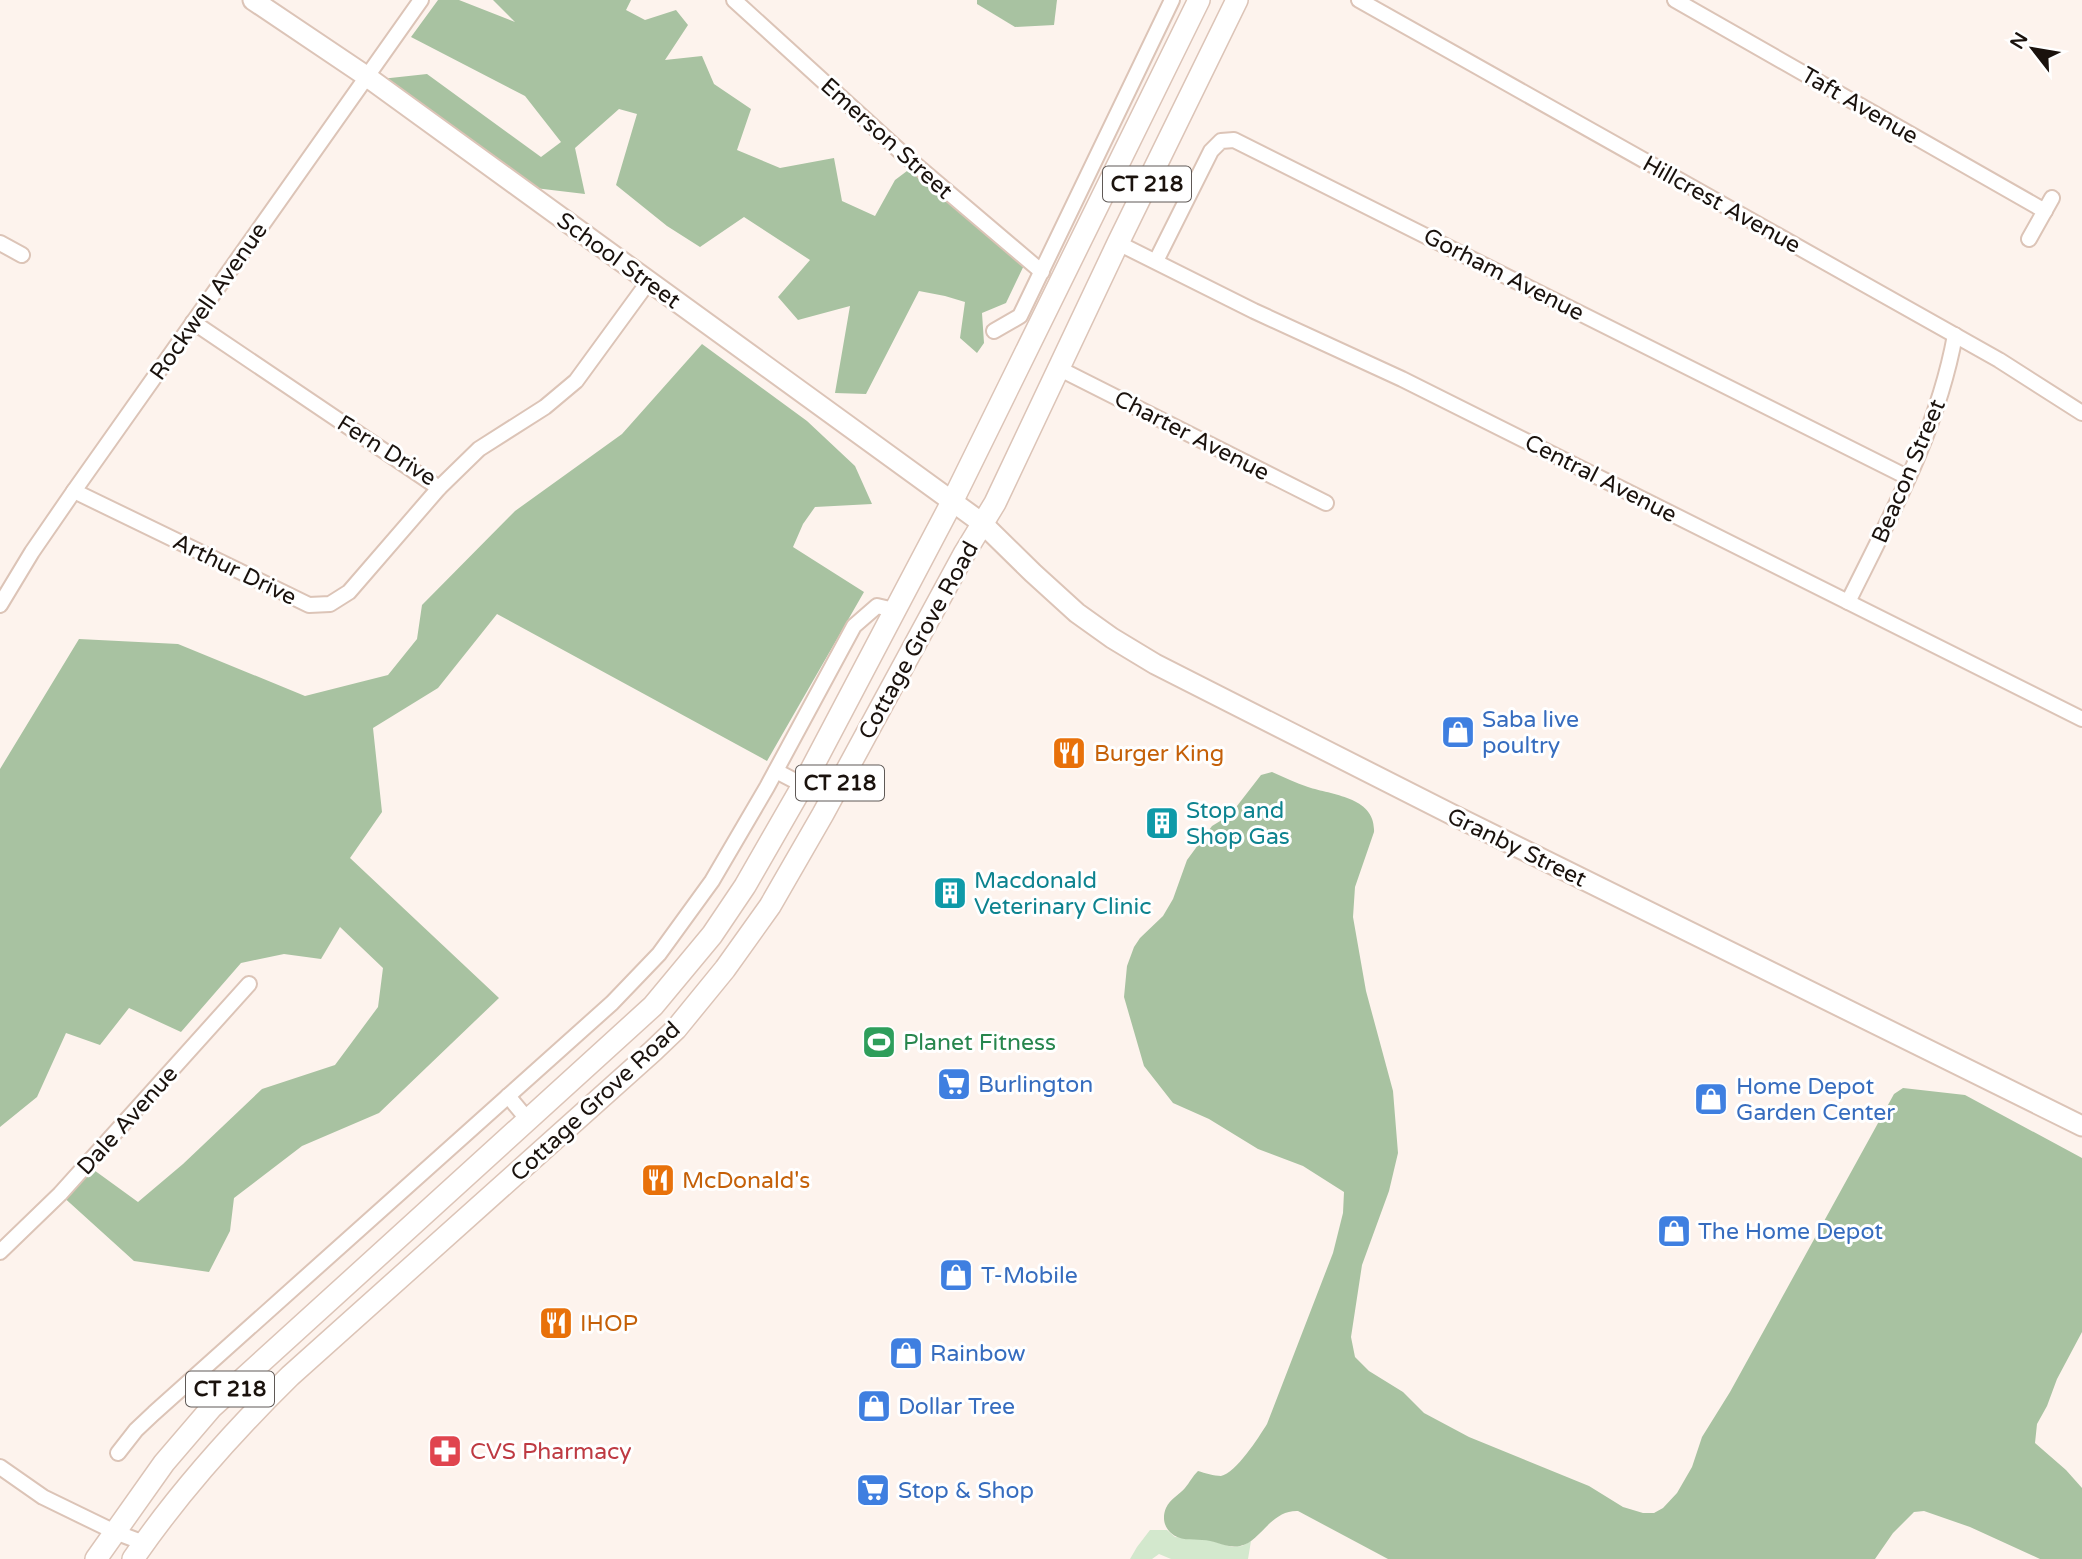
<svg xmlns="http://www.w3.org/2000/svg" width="2082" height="1559" font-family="'Varela Round',sans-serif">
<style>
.green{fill:#d3e8cd}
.forest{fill:#a8c2a1}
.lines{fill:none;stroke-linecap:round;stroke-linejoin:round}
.street-casing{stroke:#dcc4b7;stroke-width:18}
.secondary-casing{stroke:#dcc4b7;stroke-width:23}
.primary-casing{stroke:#dcc4b7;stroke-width:24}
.street{stroke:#fff;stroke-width:14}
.secondary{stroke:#fff;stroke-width:19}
.primary{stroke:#fff;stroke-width:21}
.labels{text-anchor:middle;stroke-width:6;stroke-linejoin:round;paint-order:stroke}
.shield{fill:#fff;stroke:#5f5956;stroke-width:2}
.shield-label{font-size:21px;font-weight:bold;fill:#1a120d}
.street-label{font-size:23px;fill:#1a120d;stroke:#fff}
.shop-label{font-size:23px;fill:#366cbe;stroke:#fff;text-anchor:start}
.food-label{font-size:23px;fill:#c56008;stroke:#fff;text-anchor:start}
.culture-label{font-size:23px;fill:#0d838f;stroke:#fff;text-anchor:start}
.leisure-label{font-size:23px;fill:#27864d;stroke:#fff;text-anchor:start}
.health-label{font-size:23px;fill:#be3a42;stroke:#fff;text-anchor:start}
</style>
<rect width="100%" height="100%" fill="#fdf3ed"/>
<!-- green -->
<path class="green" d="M 1150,1530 L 1167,1530 L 1175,1537 L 1209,1540 L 1232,1547 L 1242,1546 L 1251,1541 L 1248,1559 L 1171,1559 L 1159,1554 L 1152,1559 L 1130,1559 L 1137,1547 Z"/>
<!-- forest -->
<g class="forest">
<path d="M 438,0 L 459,0 L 515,22 L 493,0 L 631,0 L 626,10 L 645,20 L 676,10 L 688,25 L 665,60 L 702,56 L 714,84 L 751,109 L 737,150 L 780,168 L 834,158 L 842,201 L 875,216 L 895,180 L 915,165 L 1027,259 L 1006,303 L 982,313 L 984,343 L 977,353 L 960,338 L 965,302 L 945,296 L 919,291 L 866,394 L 835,393 L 850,306 L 798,320 L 778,297 L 810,260 L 744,217 L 700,247 L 667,226 L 616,185 L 637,114 L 619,109 L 575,148 L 585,194 L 518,186 L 381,79 L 427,74 L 541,157 L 561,142 L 525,96 L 411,37 Z"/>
<path d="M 977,0 L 1057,0 L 1054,25 L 1015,27 L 977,4 Z"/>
<path d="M 702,344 L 807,421 L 855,466 L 872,504 L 815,507 L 803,524 L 793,547 L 864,592 L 767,761 L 497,614 L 438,688 L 373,728 L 382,812 L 350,858 L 499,998 L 379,1113 L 302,1146 L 234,1198 L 230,1231 L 209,1272 L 134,1261 L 60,1194 L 87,1165 L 138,1202 L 183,1164 L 262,1089 L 335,1065 L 378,1007 L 383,968 L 340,927 L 321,959 L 284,954 L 241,963 L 181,1032 L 129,1008 L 100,1045 L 66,1033 L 37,1097 L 0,1127 L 0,769 L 79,639 L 178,644 L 305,696 L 388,675 L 417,639 L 422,605 L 515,511 L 622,434 Z"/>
<path d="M 1272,772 C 1284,777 1296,783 1308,787 C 1332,795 1376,797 1374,832 L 1355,887 L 1353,917 L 1366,991 L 1393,1091 L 1398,1153 L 1389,1191 L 1362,1265 L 1351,1337 L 1355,1357 L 1369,1371 L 1403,1392 L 1424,1413 L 1469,1437 L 1589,1486 L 1623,1507 L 1643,1513 L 1654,1513 L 1663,1508 L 1677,1493 L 1692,1467 L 1702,1437 L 1730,1392 L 1894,1094 L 1903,1088 L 1965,1095 L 2082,1158 L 2082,1332 L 2057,1379 L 2047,1406 L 2037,1424 L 2035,1443 L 2066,1470 L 2082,1488 L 2082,1559 L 2040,1559 L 1970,1527 L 1924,1511 L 1914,1512 L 1893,1533 L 1875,1559 L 1388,1559 L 1298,1511 C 1270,1510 1261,1542 1240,1546 C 1227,1549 1215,1540 1202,1540 C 1192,1539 1179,1541 1171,1533 C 1164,1527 1162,1517 1166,1508 C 1170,1499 1179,1495 1185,1488 C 1190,1482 1192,1477 1198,1471 C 1205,1473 1214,1476 1221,1476 C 1236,1473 1259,1437 1267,1424 L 1333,1253 L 1343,1213 L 1344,1192 L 1303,1166 L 1258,1149 L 1209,1119 L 1173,1103 L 1144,1066 L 1124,997 L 1127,966 L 1134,947 L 1140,938 L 1163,916 L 1173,899 L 1187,860 L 1212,826 L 1230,815 L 1261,775 Z"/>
</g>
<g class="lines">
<!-- street casing -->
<g class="street-casing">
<g id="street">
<path d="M 734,0 L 902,153 L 1042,272"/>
<path d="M 1359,0 L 1999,360 L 2082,413"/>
<path d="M 1675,0 L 2045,211"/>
<path d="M 2029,239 L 2052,198"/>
<path d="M 0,243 L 22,255"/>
<path d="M 1118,243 L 1254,311 L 1402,379 L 2082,719"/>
<path d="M 1156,261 L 1211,151 L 1221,141 L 1234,140 L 1907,477"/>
<path d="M 193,322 L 439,488"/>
<path d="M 994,331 L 1020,316 L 1172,0"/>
<path d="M 1058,368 L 1326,503"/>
<path d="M 74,491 L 309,605 L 330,604 L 349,592 L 439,488 L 479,449 L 545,407 L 576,381 L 649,281"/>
<path d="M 1848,602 C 1890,517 1938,430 1955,335"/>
<path d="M 0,605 L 32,552 L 74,491 L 421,0"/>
<path d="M 776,771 L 803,785"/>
<path d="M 508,1096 L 528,1120"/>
<path d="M 0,1252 L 60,1194 L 249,984"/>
<path d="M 118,1453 L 136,1430 L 154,1413 L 612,1003 L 659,954 L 712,881 L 767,787 L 854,626 L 877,606 L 894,610"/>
<path d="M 0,1467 L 43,1497 L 115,1532 L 144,1543"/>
</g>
</g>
<!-- secondary casing -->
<g class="secondary-casing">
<path id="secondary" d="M 253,0 L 366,76 L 982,523 L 1033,573 L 1077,613 L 1112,638 L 1155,664 L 1453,815 L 2082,1126"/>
</g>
<!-- primary casing -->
<g class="primary-casing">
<g id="primary">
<path d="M 96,1559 L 164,1463 L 212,1407 L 653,1006 L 712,935 L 745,886 L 803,785 L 952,502 L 1199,0"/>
<path d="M 133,1559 C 179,1492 232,1433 290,1376 L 653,1051 L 676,1029 L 725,969 L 770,906 L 823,814 L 964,554 L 995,503 L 1118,243 L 1237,0"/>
</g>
</g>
<!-- street -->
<use href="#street" class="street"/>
<!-- secondary -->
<use href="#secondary" class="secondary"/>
<!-- primary -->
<use href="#primary" class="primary"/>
</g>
<!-- icons -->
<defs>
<g id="shop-square" transform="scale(1.75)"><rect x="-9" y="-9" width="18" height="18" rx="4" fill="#3f7fe0" stroke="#fff"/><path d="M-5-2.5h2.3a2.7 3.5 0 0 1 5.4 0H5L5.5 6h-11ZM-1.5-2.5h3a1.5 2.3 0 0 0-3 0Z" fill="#fff"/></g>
<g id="restaurant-square" transform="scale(1.75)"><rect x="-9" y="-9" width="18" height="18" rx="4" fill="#e8710a" stroke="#fff"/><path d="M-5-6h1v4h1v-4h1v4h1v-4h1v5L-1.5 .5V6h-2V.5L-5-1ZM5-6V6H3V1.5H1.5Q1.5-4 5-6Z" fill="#fff"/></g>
<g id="building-square" transform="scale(1.75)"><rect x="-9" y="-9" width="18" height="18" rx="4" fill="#0f9aa8" stroke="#fff"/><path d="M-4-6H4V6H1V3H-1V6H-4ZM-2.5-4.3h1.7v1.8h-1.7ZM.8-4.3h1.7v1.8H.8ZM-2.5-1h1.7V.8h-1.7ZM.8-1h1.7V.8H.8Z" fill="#fff"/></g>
<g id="stadium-square" transform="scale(1.75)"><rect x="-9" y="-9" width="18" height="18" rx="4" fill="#2e9e5b" stroke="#fff"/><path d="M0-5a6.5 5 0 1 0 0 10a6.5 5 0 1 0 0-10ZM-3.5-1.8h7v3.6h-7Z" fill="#fff"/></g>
<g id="supermarket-square" transform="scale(1.75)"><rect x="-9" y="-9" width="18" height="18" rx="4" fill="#3f7fe0" stroke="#fff"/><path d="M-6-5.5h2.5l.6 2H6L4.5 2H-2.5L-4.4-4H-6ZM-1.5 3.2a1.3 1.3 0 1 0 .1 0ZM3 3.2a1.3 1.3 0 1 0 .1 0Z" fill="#fff"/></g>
<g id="pharmacy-square" transform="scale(1.75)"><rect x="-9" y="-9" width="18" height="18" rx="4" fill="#e0444e" stroke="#fff"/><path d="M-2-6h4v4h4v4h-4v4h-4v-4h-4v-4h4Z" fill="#fff"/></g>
</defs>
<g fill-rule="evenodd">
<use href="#shop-square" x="1458" y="732"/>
<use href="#restaurant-square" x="1069" y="753"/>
<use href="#building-square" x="1162" y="823"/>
<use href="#building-square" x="950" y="893"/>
<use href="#stadium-square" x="879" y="1042"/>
<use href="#supermarket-square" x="954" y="1084"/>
<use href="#shop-square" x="1711" y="1099"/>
<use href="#restaurant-square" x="658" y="1180"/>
<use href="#shop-square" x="1674" y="1231"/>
<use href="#shop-square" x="956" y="1275"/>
<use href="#restaurant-square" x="556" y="1323"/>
<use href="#shop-square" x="906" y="1353"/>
<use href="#shop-square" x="874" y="1406"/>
<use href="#pharmacy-square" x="445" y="1451"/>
<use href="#supermarket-square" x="873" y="1490"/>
</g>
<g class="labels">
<!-- shield labels -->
<g class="shield">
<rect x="1103" y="166.5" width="88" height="35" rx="5"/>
<rect x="796" y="765.5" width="88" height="35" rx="5"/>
<rect x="186" y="1371.5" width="88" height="35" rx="5"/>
</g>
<g class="shield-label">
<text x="1147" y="191">CT 218</text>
<text x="840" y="790">CT 218</text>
<text x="230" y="1396">CT 218</text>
</g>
<!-- street labels -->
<g class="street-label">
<text transform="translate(1860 105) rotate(30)" y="8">Taft Avenue</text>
<text transform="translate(887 138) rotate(42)" y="8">Emerson Street</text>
<text transform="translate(1722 204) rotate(29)" y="8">Hillcrest Avenue</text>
<text transform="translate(619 260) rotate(36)" y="8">School Street</text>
<text transform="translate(1504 274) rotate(27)" y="8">Gorham Avenue</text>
<text transform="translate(208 301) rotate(-55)" y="8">Rockwell Avenue</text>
<text transform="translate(1192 435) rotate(27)" y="8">Charter Avenue</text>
<text transform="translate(387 450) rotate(32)" y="8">Fern Drive</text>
<text transform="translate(1908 471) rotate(-67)" y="8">Beacon Street</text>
<text transform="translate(1601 478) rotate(27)" y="8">Central Avenue</text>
<text transform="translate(235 569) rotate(26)" y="8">Arthur Drive</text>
<text transform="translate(918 640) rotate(-61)" y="8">Cottage Grove Road</text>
<text transform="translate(1517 847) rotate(26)" y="8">Granby Street</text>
<text transform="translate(595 1101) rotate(-43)" y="8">Cottage Grove Road</text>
<text transform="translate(127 1120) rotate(-48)" y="8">Dale Avenue</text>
</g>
<!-- shop labels -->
<g class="shop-label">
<text x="1482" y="727">Saba live<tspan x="1482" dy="26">poultry</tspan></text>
<text x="978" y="1092">Burlington</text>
<text x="1736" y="1094">Home Depot<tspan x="1736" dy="26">Garden Center</tspan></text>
<text x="1698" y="1239">The Home Depot</text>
<text x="981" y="1283">T-Mobile</text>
<text x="930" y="1361">Rainbow</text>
<text x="898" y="1414">Dollar Tree</text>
<text x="898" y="1498">Stop &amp; Shop</text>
</g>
<!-- food labels -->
<g class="food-label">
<text x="1094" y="761">Burger King</text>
<text x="682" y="1188">McDonald's</text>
<text x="580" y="1331">IHOP</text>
</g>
<!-- culture labels -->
<g class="culture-label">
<text x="1186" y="818">Stop and<tspan x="1186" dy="26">Shop Gas</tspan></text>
<text x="974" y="888">Macdonald<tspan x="974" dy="26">Veterinary Clinic</tspan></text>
</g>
<!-- leisure labels -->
<g class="leisure-label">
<text x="903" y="1050">Planet Fitness</text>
</g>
<!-- health labels -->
<g class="health-label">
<text x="470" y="1459">CVS Pharmacy</text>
</g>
</g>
<!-- north arrow -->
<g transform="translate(2033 49) rotate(301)" stroke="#ffffff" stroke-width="5" paint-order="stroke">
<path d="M0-5L12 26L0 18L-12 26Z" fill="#1a120d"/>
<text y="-10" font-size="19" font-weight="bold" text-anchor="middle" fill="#1a120d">N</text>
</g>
</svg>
